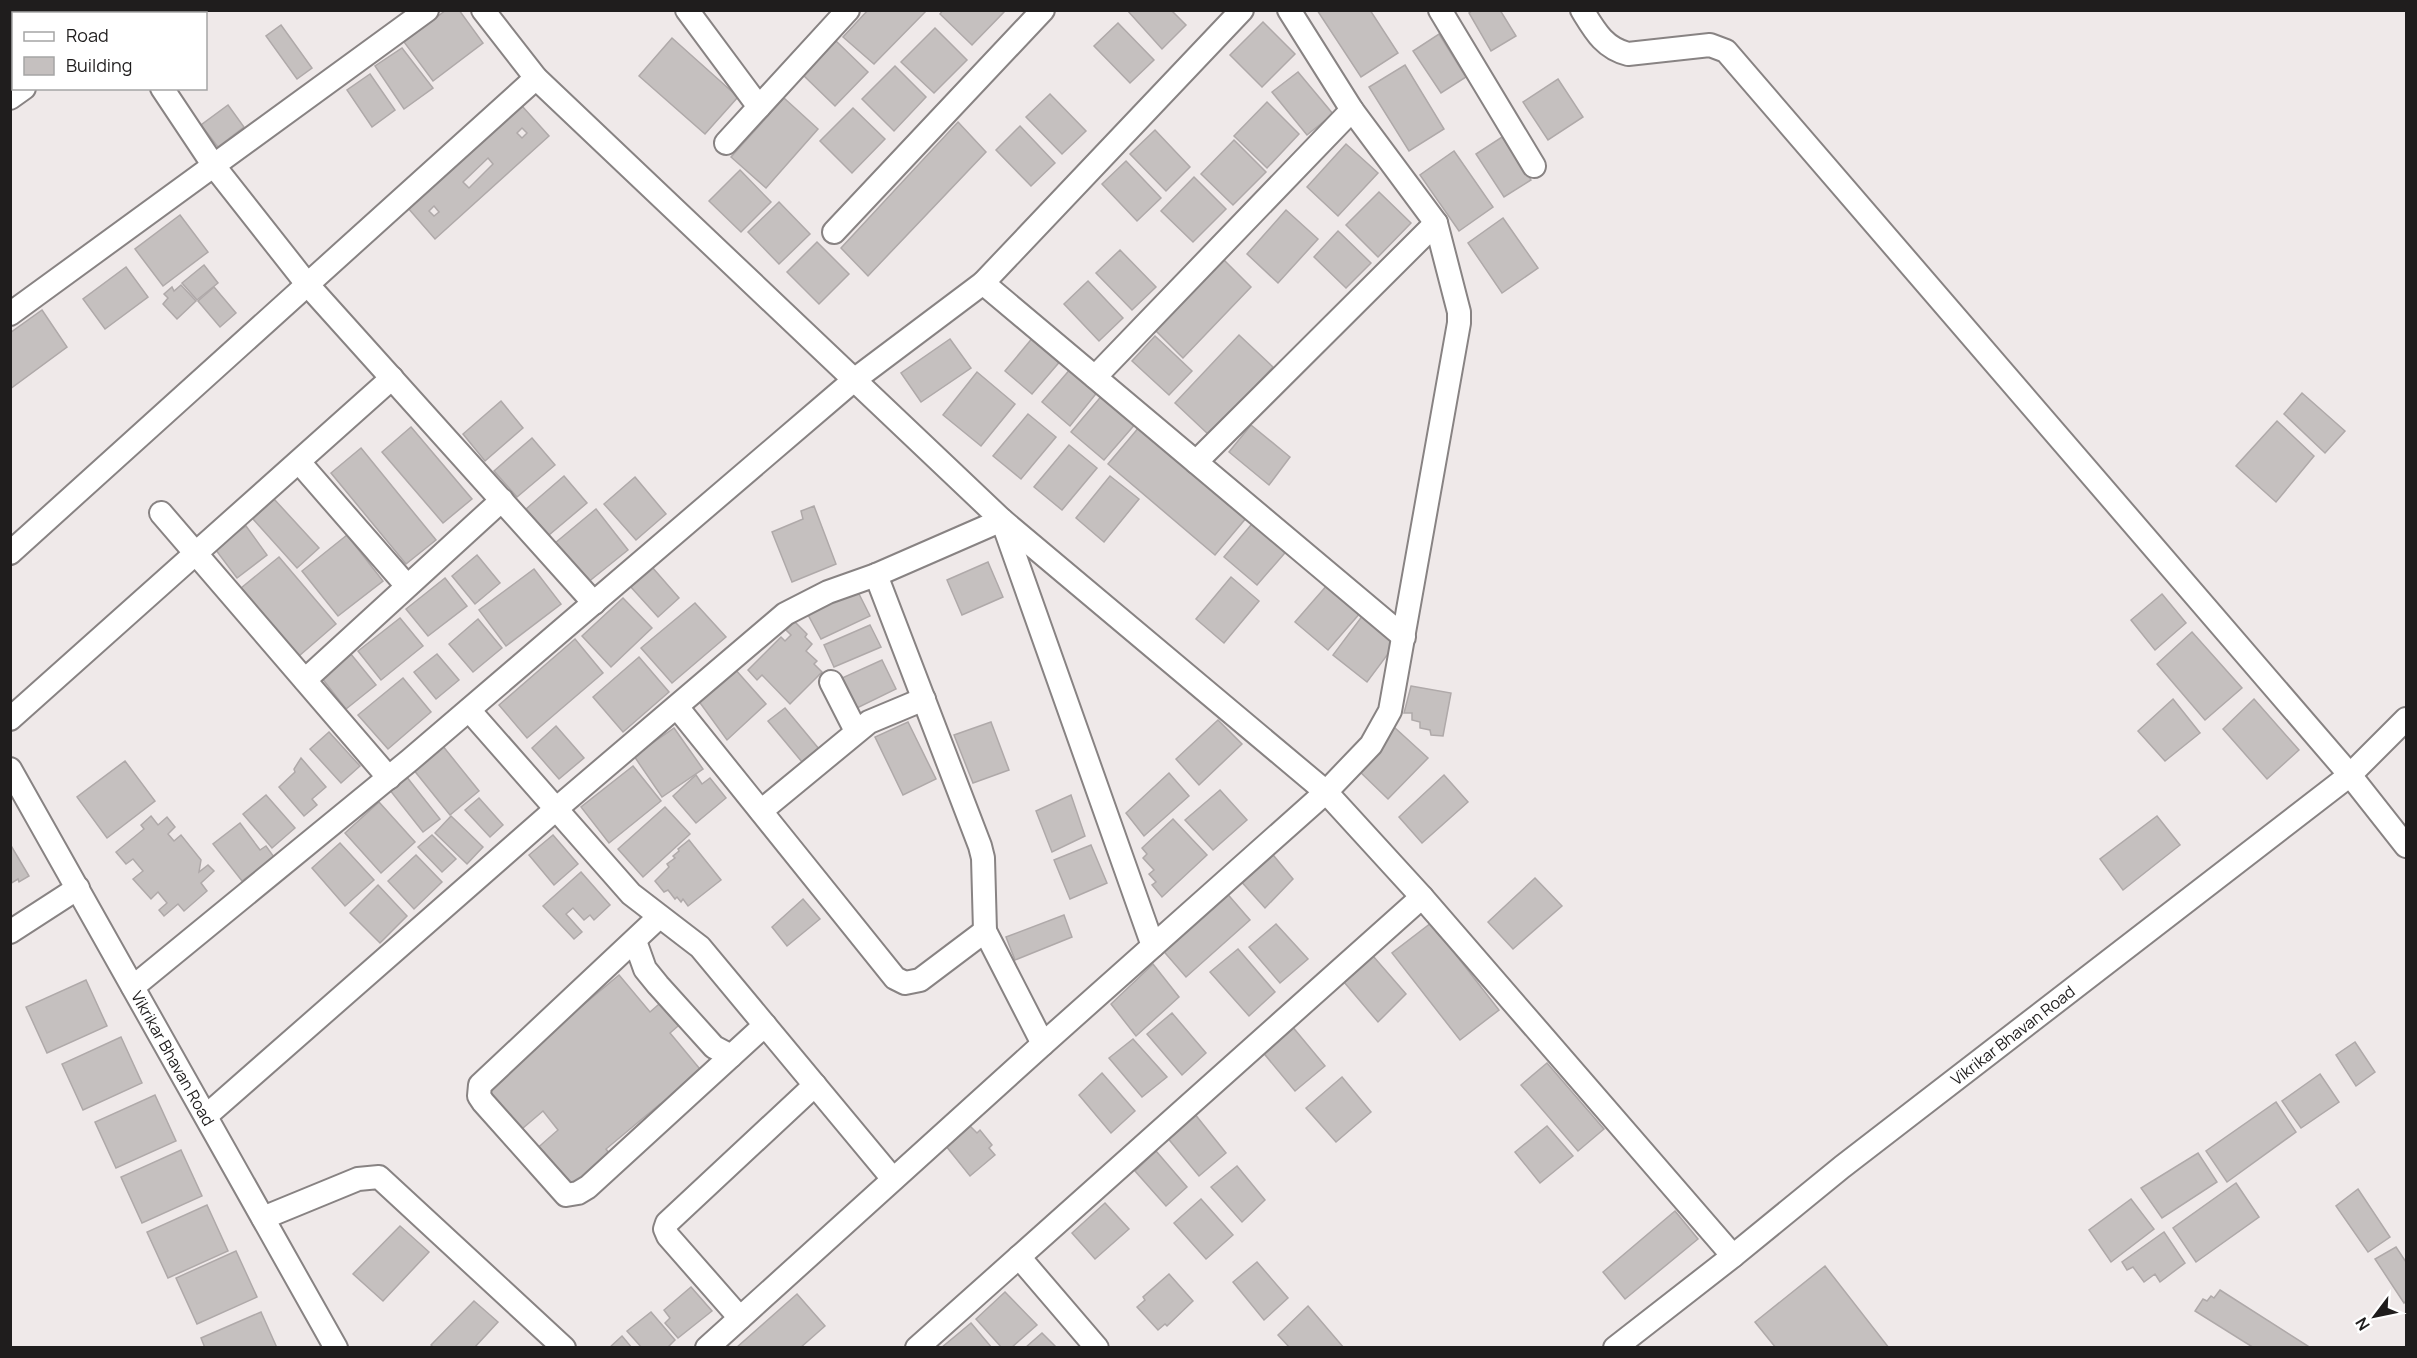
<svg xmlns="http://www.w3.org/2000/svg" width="2417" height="1358" font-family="Manrope,sans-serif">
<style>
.building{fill:#c5c0bf;stroke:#afa9a9;stroke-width:1.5;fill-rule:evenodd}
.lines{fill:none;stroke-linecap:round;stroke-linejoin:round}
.minor-casing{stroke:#888383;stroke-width:26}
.minor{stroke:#fff;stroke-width:22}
.labels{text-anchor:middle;stroke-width:4.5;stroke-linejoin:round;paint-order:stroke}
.street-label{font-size:16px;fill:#1f1d1d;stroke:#fff}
</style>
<rect width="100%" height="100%" fill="#efe9e9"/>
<!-- building -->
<g class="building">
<path d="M 446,10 L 459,10 L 483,43 L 433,81 L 404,42 Z"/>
<path d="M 868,10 L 927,10 L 874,64 L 843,37 Z"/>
<path d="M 943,10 L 1003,10 L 1004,12 L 972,45 L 940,14 Z"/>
<path d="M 1127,10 L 1171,10 L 1186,25 L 1162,49 Z"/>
<path d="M 1317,10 L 1370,10 L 1398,53 L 1361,77 Z"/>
<path d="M 1473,10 L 1500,10 L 1516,36 L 1491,51 L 1469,13 Z"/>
<path d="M 1263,22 L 1295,54 L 1262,87 L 1230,55 Z"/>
<path d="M 1118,23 L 1154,60 L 1130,83 L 1094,46 Z"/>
<path d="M 281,25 L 312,68 L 297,79 L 266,36 Z"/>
<path d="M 935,28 L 967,60 L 934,93 L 901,62 Z"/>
<path d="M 1439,34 L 1466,77 L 1441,93 L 1413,51 Z"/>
<path d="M 672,38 L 738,97 L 705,134 L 639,76 Z"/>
<path d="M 836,41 L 868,72 L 835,106 L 802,74 Z"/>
<path d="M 402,48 L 433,88 L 404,109 L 375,66 Z"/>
<path d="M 1405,65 L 1444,129 L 1409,151 L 1369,87 Z"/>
<path d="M 895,66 L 926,97 L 894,131 L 862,99 Z"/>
<path d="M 1298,72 L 1333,114 L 1307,135 L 1272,92 Z"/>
<path d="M 370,74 L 395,110 L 372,127 L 347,90 Z"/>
<path d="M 1558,79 L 1583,117 L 1548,140 L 1523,102 Z"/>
<path d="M 1050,94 L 1086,131 L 1062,154 L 1026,117 Z"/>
<path d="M 784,98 L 818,129 L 766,188 L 731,157 Z"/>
<path d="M 1267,102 L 1299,134 L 1267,168 L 1234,136 Z"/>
<path d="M 228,105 L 244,127 L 218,147 L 201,125 Z"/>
<path d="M 522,106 L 549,136 L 435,239 L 408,208 ZM 522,128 L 527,133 L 522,138 L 517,133 ZM 488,158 L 493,164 L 469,188 L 463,182 ZM 434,206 L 439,212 L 434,216 L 429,211 Z"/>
<path d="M 853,108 L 885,139 L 852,173 L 820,141 Z"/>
<path d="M 958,122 L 986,152 L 868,276 L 841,248 Z"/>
<path d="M 1020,126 L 1055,163 L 1031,186 L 996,150 Z"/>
<path d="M 1155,130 L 1190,167 L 1166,191 L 1130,154 Z"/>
<path d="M 1502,137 L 1531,180 L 1504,197 L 1476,154 Z"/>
<path d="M 1234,140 L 1266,172 L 1233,205 L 1201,174 Z"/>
<path d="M 1346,144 L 1378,173 L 1338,216 L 1307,187 Z"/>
<path d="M 1454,151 L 1493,207 L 1459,231 L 1420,175 Z"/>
<path d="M 1126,161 L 1161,198 L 1137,221 L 1102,184 Z"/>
<path d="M 740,170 L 771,202 L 741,232 L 709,201 Z"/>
<path d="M 1194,177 L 1226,209 L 1193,242 L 1161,211 Z"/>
<path d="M 1379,192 L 1411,223 L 1378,257 L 1346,225 Z"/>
<path d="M 779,202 L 810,234 L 779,264 L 748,232 Z"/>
<path d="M 1286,210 L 1318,239 L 1278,283 L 1247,254 Z"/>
<path d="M 180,215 L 208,252 L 163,286 L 135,249 Z"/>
<path d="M 1503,218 L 1538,268 L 1502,293 L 1468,243 Z"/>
<path d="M 1338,231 L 1371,263 L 1346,288 L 1314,257 Z"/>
<path d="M 817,242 L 849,274 L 819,304 L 787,272 Z"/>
<path d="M 1120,250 L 1156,287 L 1132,310 L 1096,273 Z"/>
<path d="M 1222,258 L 1251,287 L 1183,358 L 1154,329 Z"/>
<path d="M 204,265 L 218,283 L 197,300 L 182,283 Z"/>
<path d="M 126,267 L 148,297 L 105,329 L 83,299 Z"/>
<path d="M 1088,281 L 1123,318 L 1099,341 L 1064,304 Z"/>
<path d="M 181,285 L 196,301 L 177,319 L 163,304 L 168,298 L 164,294 L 172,287 L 174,291 Z"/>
<path d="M 214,287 L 236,313 L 220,327 L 198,301 Z"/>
<path d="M 42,310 L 67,347 L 10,389 L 10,333 Z"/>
<path d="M 1239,335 L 1273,367 L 1209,435 L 1175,403 Z"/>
<path d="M 1034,336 L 1062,359 L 1032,394 L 1005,371 Z"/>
<path d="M 1155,336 L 1192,371 L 1169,395 L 1132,361 Z"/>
<path d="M 950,339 L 971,368 L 921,402 L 901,373 Z"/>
<path d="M 1072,367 L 1099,390 L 1070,426 L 1042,402 Z"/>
<path d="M 977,372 L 1015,404 L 981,446 L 943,415 Z"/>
<path d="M 1104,393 L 1137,422 L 1104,460 L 1071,432 Z"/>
<path d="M 2302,393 L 2345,431 L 2325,453 L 2284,414 Z"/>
<path d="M 501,401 L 523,428 L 485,461 L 463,434 Z"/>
<path d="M 1028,414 L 1056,437 L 1021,479 L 993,456 Z"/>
<path d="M 2277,421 L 2314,456 L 2276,502 L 2236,466 Z"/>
<path d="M 1251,425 L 1290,457 L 1269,485 L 1229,452 Z"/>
<path d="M 1140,426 L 1247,517 L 1215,555 L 1108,464 Z"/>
<path d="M 411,427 L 472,499 L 443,523 L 382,452 Z"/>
<path d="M 532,438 L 555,465 L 517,497 L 494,471 Z"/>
<path d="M 1069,445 L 1097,468 L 1062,510 L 1034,487 Z"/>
<path d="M 361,448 L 436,540 L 406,564 L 331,473 Z"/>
<path d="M 564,476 L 587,503 L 549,535 L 526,509 Z"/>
<path d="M 1110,476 L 1139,499 L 1104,542 L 1076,518 Z"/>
<path d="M 635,477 L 666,514 L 636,540 L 604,504 Z"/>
<path d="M 274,499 L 319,548 L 297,568 L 253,519 Z"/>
<path d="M 814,506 L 836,564 L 792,582 L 772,532 L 803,519 L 801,511 Z"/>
<path d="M 596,509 L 628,550 L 587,583 L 555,543 Z"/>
<path d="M 1256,519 L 1290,547 L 1257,585 L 1224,557 Z"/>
<path d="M 246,526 L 267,555 L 237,578 L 215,549 Z"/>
<path d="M 347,535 L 383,581 L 338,616 L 302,571 Z"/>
<path d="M 477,555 L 500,583 L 475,604 L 452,576 Z"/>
<path d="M 279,557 L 336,624 L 299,656 L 241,588 Z"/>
<path d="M 988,562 L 1003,597 L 962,615 L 947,580 Z"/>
<path d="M 652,567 L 679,598 L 658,617 L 630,586 Z"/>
<path d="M 534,569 L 561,604 L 506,646 L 479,610 Z"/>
<path d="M 1231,577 L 1259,601 L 1224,643 L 1196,619 Z"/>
<path d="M 445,578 L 467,606 L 428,636 L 406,609 Z"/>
<path d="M 1328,584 L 1361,612 L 1328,650 L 1295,622 Z"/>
<path d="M 856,588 L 870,616 L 821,639 L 806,611 Z"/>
<path d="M 2162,594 L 2186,623 L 2155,650 L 2131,620 Z"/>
<path d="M 623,598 L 652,628 L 611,667 L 582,636 Z"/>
<path d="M 695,603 L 726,637 L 672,683 L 641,648 Z"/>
<path d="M 1363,615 L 1397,642 L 1367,682 L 1333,655 Z"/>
<path d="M 400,618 L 423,646 L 381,680 L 358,651 Z"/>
<path d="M 478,619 L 502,648 L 473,672 L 449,644 Z"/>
<path d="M 795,622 L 807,634 L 805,637 L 812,644 L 806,651 L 817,661 L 814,664 L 822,672 L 790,704 L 762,675 L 757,680 L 748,670 L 781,637 L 785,641 L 791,635 L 786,630 Z"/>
<path d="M 870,625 L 881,647 L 834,667 L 824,645 Z"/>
<path d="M 2192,632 L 2242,688 L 2205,720 L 2157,664 Z"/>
<path d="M 575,639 L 603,673 L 527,738 L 499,705 Z"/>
<path d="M 350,653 L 376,685 L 346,709 L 321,677 Z"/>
<path d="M 437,654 L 459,680 L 436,699 L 414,672 Z"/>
<path d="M 639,657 L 669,692 L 623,732 L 593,697 Z"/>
<path d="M 882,660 L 896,689 L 857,708 L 842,678 Z"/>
<path d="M 734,668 L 766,704 L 727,740 L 698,700 Z"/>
<path d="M 403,678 L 431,712 L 388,749 L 358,715 Z"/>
<path d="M 1411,686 L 1451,693 L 1443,736 L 1431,735 L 1430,730 L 1420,728 L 1420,722 L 1412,720 L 1412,713 L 1404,713 Z"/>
<path d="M 2173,699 L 2200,733 L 2165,761 L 2138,731 Z"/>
<path d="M 2254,699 L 2299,750 L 2267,779 L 2223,729 Z"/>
<path d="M 785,708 L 819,749 L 802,762 L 768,721 Z"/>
<path d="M 1218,720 L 1242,744 L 1199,785 L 1176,759 Z"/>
<path d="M 908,722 L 936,779 L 903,795 L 875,737 Z"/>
<path d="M 991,722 L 1009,770 L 973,783 L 954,735 Z"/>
<path d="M 556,726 L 584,758 L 559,779 L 532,748 Z"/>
<path d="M 1394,727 L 1428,758 L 1388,799 L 1356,768 Z"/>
<path d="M 674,728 L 703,769 L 662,797 L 634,756 Z"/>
<path d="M 329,732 L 360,766 L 341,783 L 310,749 Z"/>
<path d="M 442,745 L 479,791 L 450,815 L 413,769 Z"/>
<path d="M 301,758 L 326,787 L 312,799 L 317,805 L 304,816 L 279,787 L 295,772 L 294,769 Z"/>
<path d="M 125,761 L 155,801 L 107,838 L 77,797 Z"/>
<path d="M 633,766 L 661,801 L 609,843 L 581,807 Z"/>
<path d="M 1169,773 L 1189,796 L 1144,836 L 1126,813 Z"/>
<path d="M 696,775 L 702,784 L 710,778 L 726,798 L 696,823 L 673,796 Z"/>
<path d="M 1444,775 L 1468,802 L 1422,843 L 1399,817 Z"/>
<path d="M 406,776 L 440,819 L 423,832 L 389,789 Z"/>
<path d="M 1220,790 L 1247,820 L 1213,850 L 1185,820 Z"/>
<path d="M 266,795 L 295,828 L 272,848 L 243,814 Z"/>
<path d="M 1071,795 L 1085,836 L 1052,852 L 1036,811 Z"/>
<path d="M 479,798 L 503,825 L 490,837 L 465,810 Z"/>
<path d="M 379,802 L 415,842 L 381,873 L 345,833 Z"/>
<path d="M 665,807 L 690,834 L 643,877 L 618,849 Z"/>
<path d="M 151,816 L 158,825 L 167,817 L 175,827 L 168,834 L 174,841 L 181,835 L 201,860 L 199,872 L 208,865 L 214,871 L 201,883 L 207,891 L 184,911 L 178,904 L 164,916 L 159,910 L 167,903 L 158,892 L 151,899 L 133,879 L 143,871 L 133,859 L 126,864 L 116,852 L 144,829 L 141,825 Z"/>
<path d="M 451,816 L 483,847 L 467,864 L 435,833 Z"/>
<path d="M 2157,816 L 2180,845 L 2123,890 L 2100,859 Z"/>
<path d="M 1173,819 L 1207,855 L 1162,897 L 1152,885 L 1156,882 L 1149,874 L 1154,870 L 1143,858 L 1147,854 L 1142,848 Z"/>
<path d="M 240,823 L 260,850 L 266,846 L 274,857 L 242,881 L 213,844 Z"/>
<path d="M 432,835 L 456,859 L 442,872 L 418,847 Z"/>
<path d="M 553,835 L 578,864 L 554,885 L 529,855 Z"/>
<path d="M 689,840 L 721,880 L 688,906 L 683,899 L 681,902 L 677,897 L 675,899 L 668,890 L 664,892 L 655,881 L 669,867 L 667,864 L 675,858 L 673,856 L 679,851 L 678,849 Z"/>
<path d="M 340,843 L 374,880 L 345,906 L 312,868 Z"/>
<path d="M 10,844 L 29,876 L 19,882 L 18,879 L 10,884 Z"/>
<path d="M 1091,845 L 1107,883 L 1070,899 L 1054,860 Z"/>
<path d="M 1269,850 L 1293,879 L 1265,908 L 1238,878 Z"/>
<path d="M 416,855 L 442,882 L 414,909 L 388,881 Z"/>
<path d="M 581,872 L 610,905 L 594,920 L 590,915 L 584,920 L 573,908 L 566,914 L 582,932 L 574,939 L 543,906 Z"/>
<path d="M 1535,878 L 1562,906 L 1513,949 L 1488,922 Z"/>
<path d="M 378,885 L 407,916 L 380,943 L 350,913 Z"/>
<path d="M 1224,890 L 1250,920 L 1186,977 L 1160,947 Z"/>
<path d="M 803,899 L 820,919 L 787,946 L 772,927 Z"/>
<path d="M 1064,915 L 1072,937 L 1015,960 L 1006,937 Z"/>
<path d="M 1431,923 L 1499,1010 L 1460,1040 L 1392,953 Z"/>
<path d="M 1276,924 L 1308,959 L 1280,983 L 1249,947 Z"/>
<path d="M 1238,949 L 1275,992 L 1249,1016 L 1210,972 Z"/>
<path d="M 1373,956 L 1406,994 L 1378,1022 L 1344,982 Z"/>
<path d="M 1153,964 L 1179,997 L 1136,1036 L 1111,1004 Z"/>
<path d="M 619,975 L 650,1012 L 666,998 L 685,1020 L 670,1033 L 704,1074 L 663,1108 L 660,1104 L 606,1149 L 612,1157 L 569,1193 L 534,1151 L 558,1130 L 543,1111 L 516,1134 L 480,1091 Z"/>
<path d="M 86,980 L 107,1026 L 47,1053 L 26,1007 Z"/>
<path d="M 1172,1013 L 1206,1053 L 1182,1075 L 1147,1034 Z"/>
<path d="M 1291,1025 L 1325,1066 L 1295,1091 L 1261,1050 Z"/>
<path d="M 121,1037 L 142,1083 L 83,1110 L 62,1064 Z"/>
<path d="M 1133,1039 L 1167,1077 L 1142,1097 L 1109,1058 Z"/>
<path d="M 2355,1042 L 2375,1072 L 2356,1086 L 2336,1055 Z"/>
<path d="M 1547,1063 L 1604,1129 L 1578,1151 L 1521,1085 Z"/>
<path d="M 1102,1073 L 1135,1111 L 1111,1133 L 1079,1095 Z"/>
<path d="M 2320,1074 L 2339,1102 L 2301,1128 L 2282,1101 Z"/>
<path d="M 1342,1077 L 1371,1112 L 1336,1142 L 1306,1108 Z"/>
<path d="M 155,1095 L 176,1141 L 116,1168 L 95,1122 Z"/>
<path d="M 2276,1102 L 2296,1132 L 2227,1182 L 2206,1151 Z"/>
<path d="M 1194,1113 L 1226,1153 L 1199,1176 L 1166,1136 Z"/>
<path d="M 970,1126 L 977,1133 L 980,1130 L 992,1145 L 989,1148 L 995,1155 L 970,1176 L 946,1146 Z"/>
<path d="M 1547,1126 L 1573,1156 L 1540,1183 L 1515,1152 Z"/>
<path d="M 181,1150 L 202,1196 L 142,1223 L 121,1177 Z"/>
<path d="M 1156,1151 L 1187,1187 L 1166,1206 L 1135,1171 Z"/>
<path d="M 2198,1153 L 2217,1182 L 2162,1218 L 2141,1188 Z"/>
<path d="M 1237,1166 L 1265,1200 L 1242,1222 L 1211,1187 Z"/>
<path d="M 2236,1183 L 2259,1217 L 2196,1262 L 2173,1228 Z"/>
<path d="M 2358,1189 L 2390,1237 L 2368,1252 L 2336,1206 Z"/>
<path d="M 1201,1199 L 1233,1235 L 1206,1259 L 1174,1223 Z"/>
<path d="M 2131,1199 L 2154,1229 L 2111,1262 L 2089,1230 Z"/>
<path d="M 1105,1203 L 1129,1229 L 1095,1259 L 1072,1233 Z"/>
<path d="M 207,1205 L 228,1251 L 168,1278 L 147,1232 Z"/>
<path d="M 1675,1211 L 1698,1239 L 1625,1299 L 1603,1272 Z"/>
<path d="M 400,1226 L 429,1252 L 383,1301 L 353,1274 Z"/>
<path d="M 2164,1232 L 2185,1263 L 2160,1282 L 2155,1274 L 2144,1282 L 2133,1267 L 2127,1270 L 2122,1262 Z"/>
<path d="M 2396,1247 L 2406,1262 L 2406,1301 L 2404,1303 L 2375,1259 Z"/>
<path d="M 236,1251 L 257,1297 L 197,1324 L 176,1278 Z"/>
<path d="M 1257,1262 L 1288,1298 L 1264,1320 L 1233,1282 Z"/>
<path d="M 1825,1266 L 1889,1348 L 1776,1348 L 1755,1322 Z"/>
<path d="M 1169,1274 L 1193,1301 L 1167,1326 L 1165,1324 L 1158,1330 L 1137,1307 L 1145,1300 L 1143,1297 Z"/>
<path d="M 691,1287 L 712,1311 L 678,1338 L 665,1323 L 670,1318 L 664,1310 Z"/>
<path d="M 2220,1290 L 2311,1348 L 2254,1348 L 2195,1311 L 2203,1299 L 2207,1301 L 2211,1296 L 2214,1298 Z"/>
<path d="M 1005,1292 L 1037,1325 L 1011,1348 L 1002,1348 L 976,1319 Z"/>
<path d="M 797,1294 L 825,1326 L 800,1348 L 736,1348 Z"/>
<path d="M 474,1301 L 498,1322 L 474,1348 L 434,1348 L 431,1345 Z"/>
<path d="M 1308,1306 L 1344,1348 L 1290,1348 L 1278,1335 Z"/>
<path d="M 261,1312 L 277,1348 L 205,1348 L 201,1338 Z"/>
<path d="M 651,1312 L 675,1340 L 667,1348 L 642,1348 L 627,1331 Z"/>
<path d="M 971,1323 L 992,1348 L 941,1348 Z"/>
<path d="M 1042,1333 L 1057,1348 L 1025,1348 Z"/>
<path d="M 622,1336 L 632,1348 L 609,1348 Z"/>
</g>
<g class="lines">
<!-- minor casing -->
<g class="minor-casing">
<g id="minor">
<path d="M 483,10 L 536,78 L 1002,520 L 1326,792 L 1422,897 L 1733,1256"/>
<path d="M 687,10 L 759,107"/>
<path d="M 1440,10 L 1534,166"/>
<path d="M 1582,10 C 1595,31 1604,48 1628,54 L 1710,45 L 1726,51 L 2350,775 L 2406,846"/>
<path d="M 134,14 L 138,10"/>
<path d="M 162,88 L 214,166 L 307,284 L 594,603"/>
<path d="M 10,98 L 24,88"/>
<path d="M 726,143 L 848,10"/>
<path d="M 834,232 L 1043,10"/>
<path d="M 983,283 L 1404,637"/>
<path d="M 10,314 L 427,10"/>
<path d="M 1095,377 L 1352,110"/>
<path d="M 299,462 L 407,586"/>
<path d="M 1196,462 L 1436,223"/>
<path d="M 161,513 L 389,778"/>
<path d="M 10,553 L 536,78"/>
<path d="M 876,575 L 980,846 L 983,858 L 985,931 L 1043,1044"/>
<path d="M 305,680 L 502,500"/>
<path d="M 831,682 L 856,731"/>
<path d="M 677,707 L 895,978 L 905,983 L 920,980 L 985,931"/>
<path d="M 469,710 L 631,894 L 700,947 L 893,1179"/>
<path d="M 10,719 L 392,378"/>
<path id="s1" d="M 10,769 L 336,1348"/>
<path d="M 761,811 L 869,722 L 924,699"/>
<path d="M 659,917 L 480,1085 L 479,1096 L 483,1102 L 566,1195 L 578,1193 L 588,1187 L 765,1025"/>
<path d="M 10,932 L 78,888"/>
<path d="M 635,941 L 645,969 L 658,985 L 714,1047 L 731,1056"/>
<path d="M 133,987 L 410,760 L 854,380 L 983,283 L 1242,10"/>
<path d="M 206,1116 L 556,809 L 785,614 L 828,592 L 876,575 L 1002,520 L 1153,946"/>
<path d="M 263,1218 L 358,1179 L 379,1177 L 564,1348"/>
<path d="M 1019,1257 L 1422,897"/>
<path d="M 740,1318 L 668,1236 L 665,1229 L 667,1223 L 815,1085"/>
<path d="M 707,1348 L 1043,1044 L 1326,792 L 1371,745 L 1390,711 L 1459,323 L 1459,312 L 1436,223 L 1352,110 L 1289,10"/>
<path d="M 917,1348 L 1019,1257 L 1097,1348"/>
<path id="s2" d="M 1615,1348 L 1733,1256 L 1842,1167 L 2350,775 L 2406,719"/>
</g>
</g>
<!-- minor -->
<use href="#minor" class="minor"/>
</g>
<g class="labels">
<!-- street labels -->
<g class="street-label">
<text dy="6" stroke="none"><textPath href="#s2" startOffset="506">Vikrikar Bhavan Road</textPath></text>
<text dy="6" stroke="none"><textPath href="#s1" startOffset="332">Vikrikar Bhavan Road</textPath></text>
</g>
</g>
<!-- border -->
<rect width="2417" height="1358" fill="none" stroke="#1f1d1d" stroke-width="24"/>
<!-- legend -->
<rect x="12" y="12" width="195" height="78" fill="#ffffff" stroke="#a5a5a5" stroke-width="1.5"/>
<rect x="24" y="32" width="30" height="9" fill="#ffffff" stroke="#a5a5a5" stroke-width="1.5"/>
<text x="66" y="42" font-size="18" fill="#1f1d1d">Road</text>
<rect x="24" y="57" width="30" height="18" fill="#c5c0bf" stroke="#a5a5a5" stroke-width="1.5"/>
<text x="66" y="72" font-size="18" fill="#1f1d1d">Building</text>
<!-- north arrow -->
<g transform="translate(2375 1316) rotate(238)" stroke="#ffffff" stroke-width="4.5" paint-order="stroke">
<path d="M0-4.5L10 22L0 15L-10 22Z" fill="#1f1d1d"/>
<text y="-9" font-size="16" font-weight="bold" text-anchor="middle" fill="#1f1d1d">N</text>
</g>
</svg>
